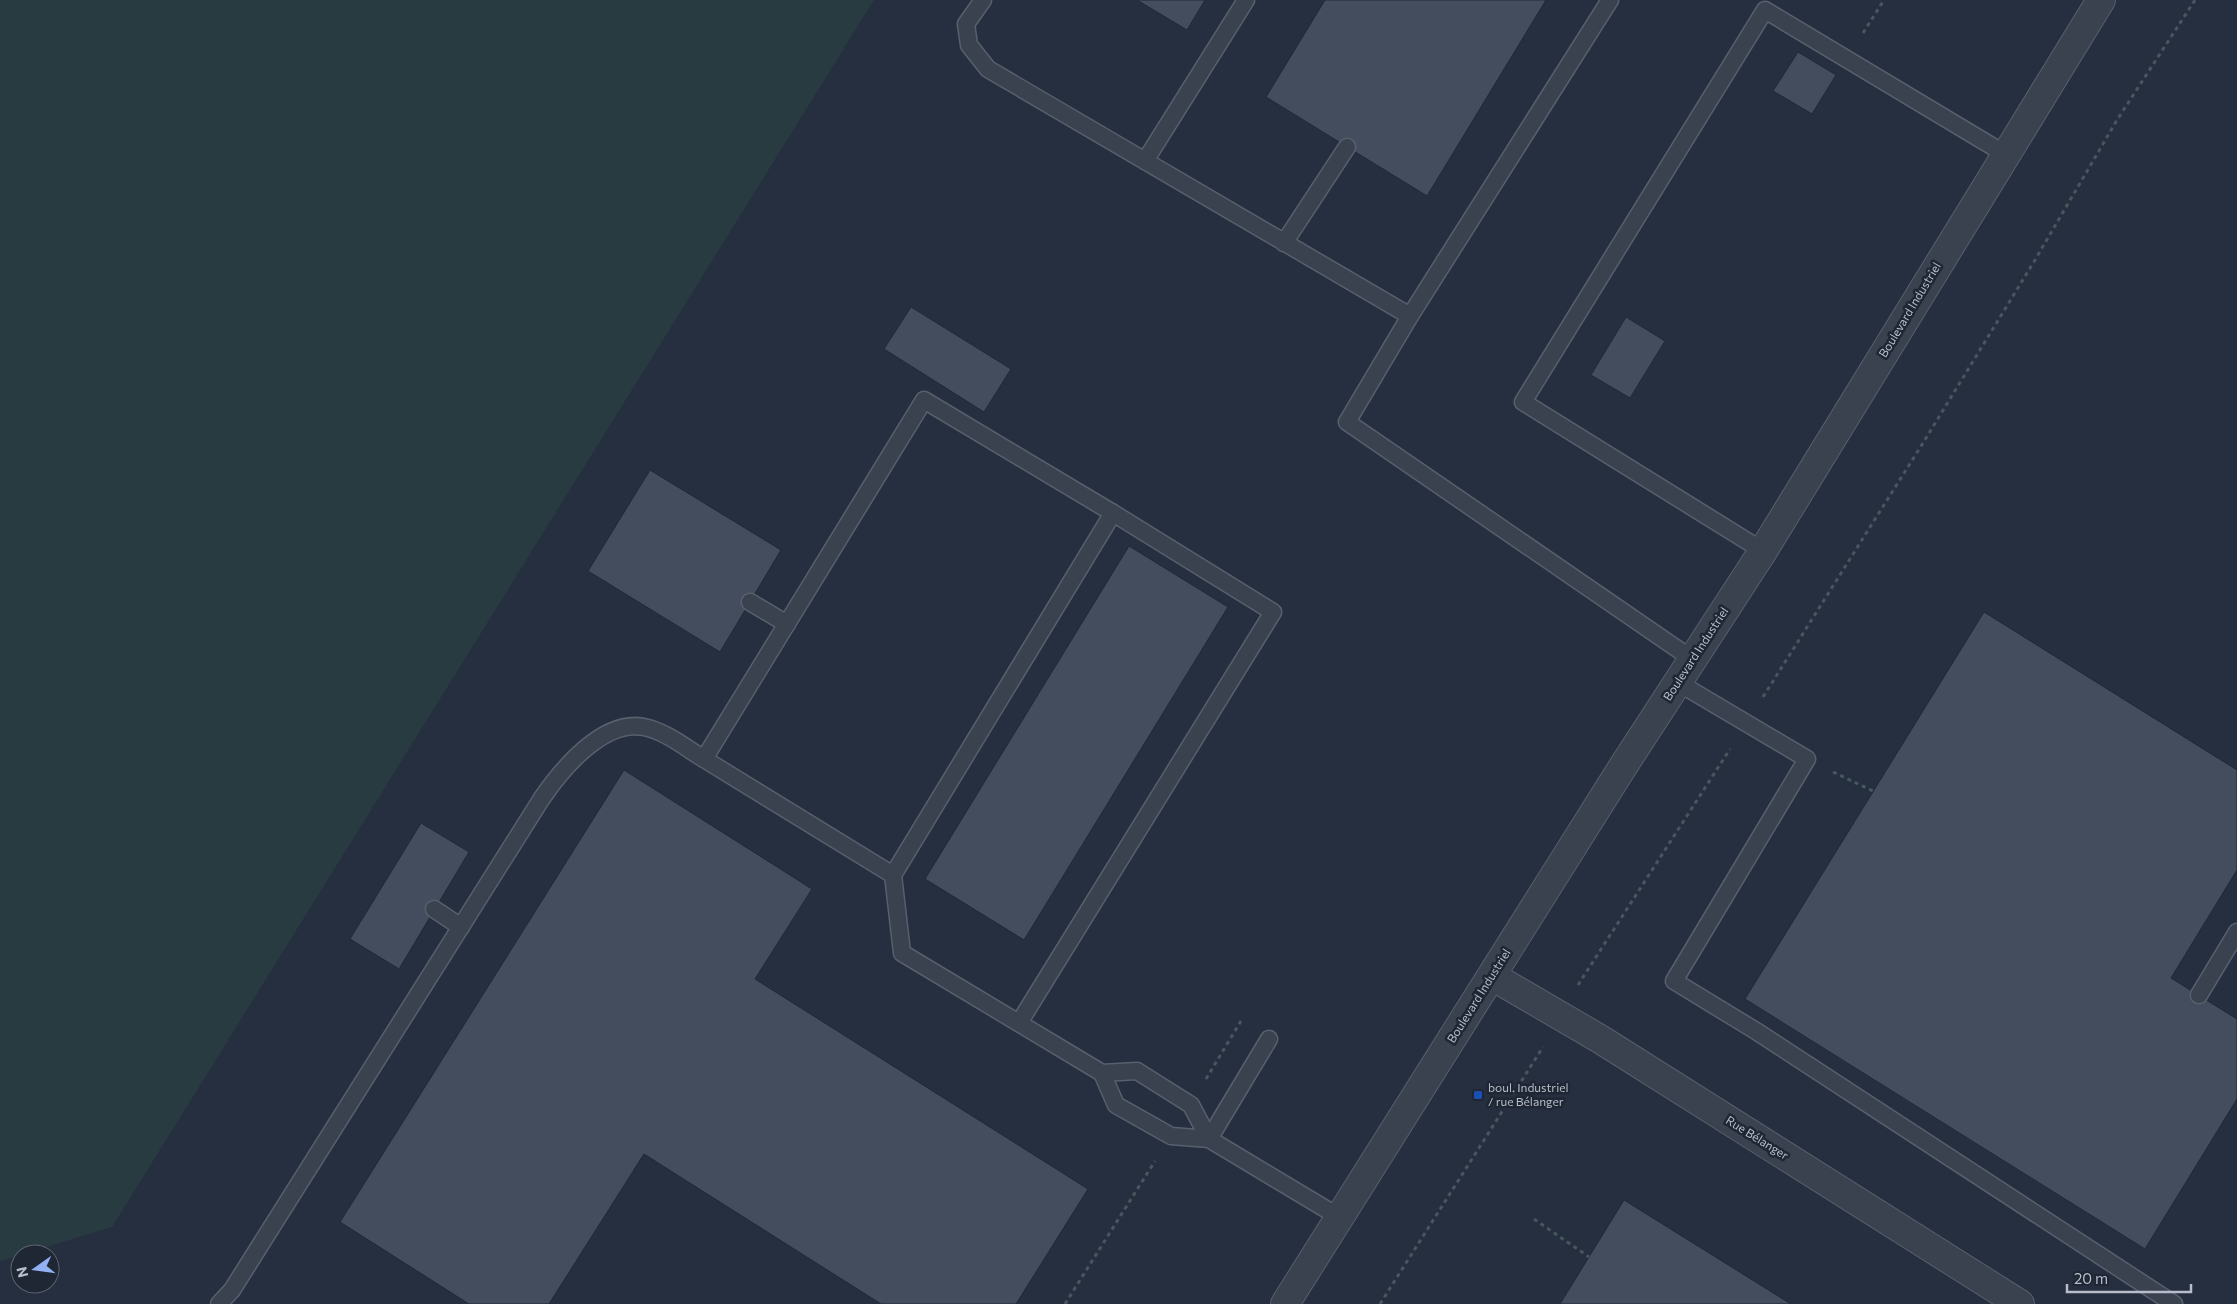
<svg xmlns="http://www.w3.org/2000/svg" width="2237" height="1304" font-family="Commissioner,sans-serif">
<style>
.green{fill:#283b40}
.building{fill:#434d5e;stroke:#212836}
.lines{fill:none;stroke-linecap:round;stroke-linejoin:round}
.service-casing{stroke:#585f6d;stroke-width:19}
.tertiary-casing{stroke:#585f6d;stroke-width:30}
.path{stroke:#46585d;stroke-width:3;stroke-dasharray:4 4;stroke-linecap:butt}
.service{stroke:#3a414f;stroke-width:16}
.tertiary{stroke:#3a414f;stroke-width:28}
.transit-dot{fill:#1a4fb4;stroke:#1f2634;stroke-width:2}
.labels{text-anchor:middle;stroke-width:5;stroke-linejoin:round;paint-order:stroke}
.street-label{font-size:12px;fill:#b7bdca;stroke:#1f2634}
.poi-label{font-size:12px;fill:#b7bdca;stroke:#1f2634;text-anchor:start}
</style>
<rect width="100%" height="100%" fill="#262f3f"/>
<!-- green -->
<path class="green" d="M 0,0 L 874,0 L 112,1227 L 0,1261 Z"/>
<!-- building -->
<g class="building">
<path d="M 1137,0 L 1205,0 L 1187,30 Z"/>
<path d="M 1325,0 L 1546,0 L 1427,196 L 1266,97 Z"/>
<path d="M 1798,52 L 1836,75 L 1812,114 L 1773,91 Z"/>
<path d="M 911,307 L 1011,369 L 984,412 L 884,349 Z"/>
<path d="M 1626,317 L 1665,341 L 1630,398 L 1591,375 Z"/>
<path d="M 650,470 L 781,550 L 720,652 L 588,571 Z"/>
<path d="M 1129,546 L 1228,607 L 1024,940 L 925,879 Z"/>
<path d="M 1984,612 L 2237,770 L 2237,870 L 2171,978 L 2237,1019 L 2237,1099 L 2145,1249 L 1745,999 Z"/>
<path d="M 624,770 L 812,889 L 755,979 L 1088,1189 L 1016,1304 L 881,1304 L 644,1154 L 549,1304 L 469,1304 L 340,1222 Z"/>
<path d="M 421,823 L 469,852 L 399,969 L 350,939 Z"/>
<path d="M 1624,1200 L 1791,1304 L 1560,1304 Z"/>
</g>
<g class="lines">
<!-- service casing -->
<g class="service-casing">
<g id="service">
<path d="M 983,0 L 966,24 L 969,45 L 988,69 L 1410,316 L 1347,422 L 1692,659"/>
<path d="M 1145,161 L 1246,0"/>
<path d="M 1284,243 L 1347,147"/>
<path d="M 1410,316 L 1610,0"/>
<path d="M 1763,551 L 1523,402 L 1765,10 L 2005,154"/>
<path d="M 750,602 L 787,624"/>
<path d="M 1677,682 L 1807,759 L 1674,981 L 1756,1031 L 2174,1304"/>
<path d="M 893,875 L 704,759 L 924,400 L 1113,513"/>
<path d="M 434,909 L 461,927"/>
<path d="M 2199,995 L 2237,932"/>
<path d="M 1019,1023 L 1273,612 L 1113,513 L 893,875 L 902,953 L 1102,1073"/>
<path d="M 1209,1139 L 1191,1105 L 1137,1071 L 1102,1073 L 1116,1105 L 1171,1136 L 1209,1139 L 1339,1217"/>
<path d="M 1209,1139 L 1269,1039"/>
<path d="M 219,1304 L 232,1290 L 542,798 C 562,769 603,719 644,727 C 665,731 686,748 704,759"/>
</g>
</g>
<!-- tertiary casing -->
<g class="tertiary-casing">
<g id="tertiary">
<path d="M 1492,976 L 1600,1039 L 2020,1304"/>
<path d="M 1285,1304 L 1622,768 L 1763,551 L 2101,0"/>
</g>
</g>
<!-- path -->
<g class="path">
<path d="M 1863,33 L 1884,0"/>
<path d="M 1763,697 L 1923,443 L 2035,260 L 2117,120 L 2195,0"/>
<path d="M 1833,772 L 1873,791"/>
<path d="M 1578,985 L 1730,749"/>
<path d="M 1206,1079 L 1241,1021"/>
<path d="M 1534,1219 L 1589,1257"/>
<path d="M 1065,1304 L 1155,1161"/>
<path d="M 1380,1304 L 1543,1047"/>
</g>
<!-- service -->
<use href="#service" class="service"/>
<!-- tertiary -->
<use href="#tertiary" class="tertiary"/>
</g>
<!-- markers -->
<rect class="transit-dot" x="1473" y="1090" width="10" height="10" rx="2.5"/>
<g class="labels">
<!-- street labels -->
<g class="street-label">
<text transform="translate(1910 310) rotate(-59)" y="4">Boulevard Industriel</text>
<text transform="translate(1696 654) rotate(-57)" y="4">Boulevard Industriel</text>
<text transform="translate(1479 996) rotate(-58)" y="4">Boulevard Industriel</text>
<text transform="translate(1757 1138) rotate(32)" y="4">Rue Bélanger</text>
</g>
<!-- poi labels -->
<g class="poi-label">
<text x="1488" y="1092">boul. Industriel<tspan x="1488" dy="14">/ rue Bélanger</tspan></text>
</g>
</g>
<!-- north arrow -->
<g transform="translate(35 1269) rotate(256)"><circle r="24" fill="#1f2634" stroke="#5c6270"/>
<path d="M0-4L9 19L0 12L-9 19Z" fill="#92b0f4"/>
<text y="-8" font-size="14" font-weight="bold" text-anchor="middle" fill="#b7bdca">N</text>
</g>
<!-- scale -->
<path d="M2067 1284v8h124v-8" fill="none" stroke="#b7bdca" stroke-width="2.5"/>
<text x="2074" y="1284" font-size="15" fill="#b7bdca" stroke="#1f2634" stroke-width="4" paint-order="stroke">20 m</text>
</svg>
